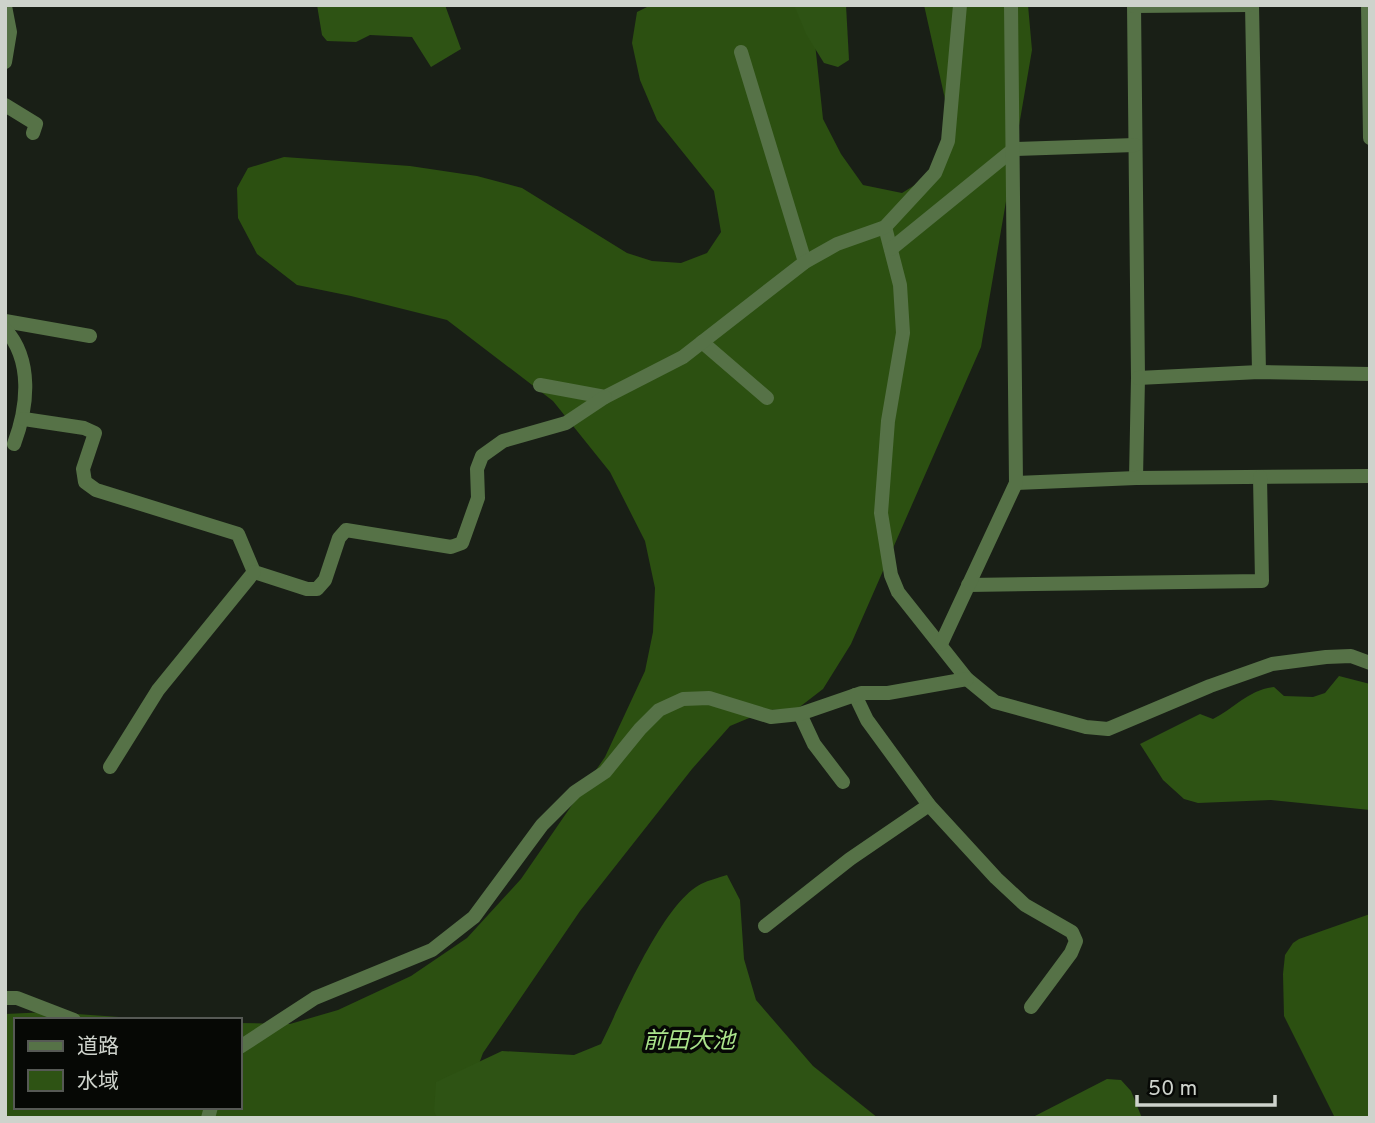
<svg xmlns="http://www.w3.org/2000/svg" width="1375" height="1123" font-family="Overpass,'Noto Sans JP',sans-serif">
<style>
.forest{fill:#2c5011}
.water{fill:#2e5314}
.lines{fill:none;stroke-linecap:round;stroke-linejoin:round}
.street{stroke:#567247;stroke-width:14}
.labels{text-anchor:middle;stroke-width:7;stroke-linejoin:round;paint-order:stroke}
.water-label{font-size:23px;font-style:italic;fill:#aae38b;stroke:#060805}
</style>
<rect width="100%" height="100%" fill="#191f16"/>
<!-- forest -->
<g class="forest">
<path d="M 651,5 L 794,5 L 799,10 L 815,43 L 823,119 L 841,154 L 863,185 L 902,193 L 939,170 L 951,126 L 924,5 L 1028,5 L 1032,50 L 981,347 L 851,644 L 823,689 L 797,709 L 768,710 L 730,726 L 692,769 L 580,911 L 483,1053 L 459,1118 L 5,1118 L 5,1014 L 48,1012 L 162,1020 L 16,1020 L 16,1107 L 240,1107 L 240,1023 L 290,1024 L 338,1010 L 411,976 L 467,938 L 521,879 L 605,757 L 645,671 L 653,632 L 655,588 L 645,541 L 610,472 L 553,401 L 447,320 L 351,296 L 297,285 L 257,254 L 238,218 L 237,188 L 248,168 L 284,157 L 410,166 L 477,176 L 522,188 L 627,253 L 652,261 L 681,263 L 707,253 L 721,232 L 714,191 L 657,120 L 640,80 L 632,43 L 637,12 Z"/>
<path d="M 1370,914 L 1370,1118 L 1335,1118 L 1284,1016 L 1283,974 L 1285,955 L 1293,943 L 1299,939 Z"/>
</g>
<!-- water -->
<g class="water">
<path d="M 317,5 L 445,5 L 461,49 L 431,67 L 412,37 L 370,35 L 356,42 L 327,41 L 322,35 Z"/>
<path d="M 794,5 L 846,5 L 849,60 L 838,67 L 824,63 L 806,34 Z"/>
<path d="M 1339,676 L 1370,684 L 1370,810 L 1271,800 L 1198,803 L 1184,799 L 1163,780 L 1140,744 L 1200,714 L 1213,719 C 1233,709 1250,689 1274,687 L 1284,696 L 1313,697 L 1325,693 Z"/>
<path d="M 727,875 L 740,900 L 744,959 L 756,1000 L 813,1066 L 878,1118 L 437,1118 L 434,1111 L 436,1082 L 502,1051 L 574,1055 L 601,1044 C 621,1004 662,904 701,884 C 709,880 718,878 727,875 Z"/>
<path d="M 1107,1079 L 1121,1080 L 1131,1091 L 1142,1118 L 1031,1118 Z"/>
</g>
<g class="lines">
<!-- street -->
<g class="street">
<path d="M 1134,5 L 1138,378 L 1136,478"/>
<path d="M 1252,5 L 1259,372"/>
<path d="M 1368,5 L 1370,138"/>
<path d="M 5,6 L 10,32 L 5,62"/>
<path d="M 1134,6 L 1248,5"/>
<path d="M 741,52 L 805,262"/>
<path d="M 5,105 L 36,124 L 33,133"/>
<path d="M 885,227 L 900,285 L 903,333 L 888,421 L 881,513 L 891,575 L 898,592 L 967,679 L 995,702 L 1086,727 L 1108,729 L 1210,686 L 1272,664 L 1326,657 L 1351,656 L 1370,663"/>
<path d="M 891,249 L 1014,149 L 1135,145"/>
<path d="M 5,321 L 90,336"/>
<path d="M 5,329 C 33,360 28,407 14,444"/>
<path d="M 702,342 L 767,398"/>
<path d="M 1138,378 L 1259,372 L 1370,374"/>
<path d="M 540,385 L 605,397 L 683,357 L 805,262 L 837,244 L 885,227 L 935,173 L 948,141 L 960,5"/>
<path d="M 24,419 L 84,428 L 95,433 L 83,469 L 85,482 L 96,490 L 238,534 L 254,572 L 307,589 L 317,589 L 325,580 L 339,538 L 346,530 L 451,547 L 462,543 L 478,498 L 477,469 L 482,456 L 503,441 L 566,423 L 605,397"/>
<path d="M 1016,483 L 1136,478 L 1370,476"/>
<path d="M 968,585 L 1262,581 L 1260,477"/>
<path d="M 941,644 L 1016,483 L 1011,5"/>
<path d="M 855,695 L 867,720 L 929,805 L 996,878 L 1025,905 L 1072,932 L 1076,941 L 1071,953 L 1031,1007"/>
<path d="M 800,714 L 814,744 L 843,782"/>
<path d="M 110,767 L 158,690 L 254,572"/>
<path d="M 765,926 L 850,859 L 929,805"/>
<path d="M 5,998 L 17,998 L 74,1020"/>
<path d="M 240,1047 L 315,998 L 432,950 L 474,917 L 542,825 L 575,792 L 605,772 L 640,729 L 659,710 L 683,699 L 709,698 L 771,717 L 800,714 L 861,693 L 888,693 L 967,679"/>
<path d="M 208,1118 L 211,1107"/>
</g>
</g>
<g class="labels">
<!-- water labels -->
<g class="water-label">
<text x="689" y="1048">前田大池</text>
</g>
</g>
<!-- border -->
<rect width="1375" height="1123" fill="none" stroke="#ced3cc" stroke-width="14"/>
<!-- legend -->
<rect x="14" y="1018" width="228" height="91" fill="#060805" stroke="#565955" stroke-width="2"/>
<rect x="28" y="1041" width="35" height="10" fill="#567247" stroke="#565955" stroke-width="2"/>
<text x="77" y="1053" font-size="21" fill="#ced3cc">道路</text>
<rect x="28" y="1070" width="35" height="21" fill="#2e5314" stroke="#565955" stroke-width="2"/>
<text x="77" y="1088" font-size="21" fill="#ced3cc">水域</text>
<!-- scale -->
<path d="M1137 1095v10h138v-10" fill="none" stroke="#ced3cc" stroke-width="3.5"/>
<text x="1148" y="1095" font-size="21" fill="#ced3cc" stroke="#060805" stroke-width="5" paint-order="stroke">50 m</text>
</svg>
